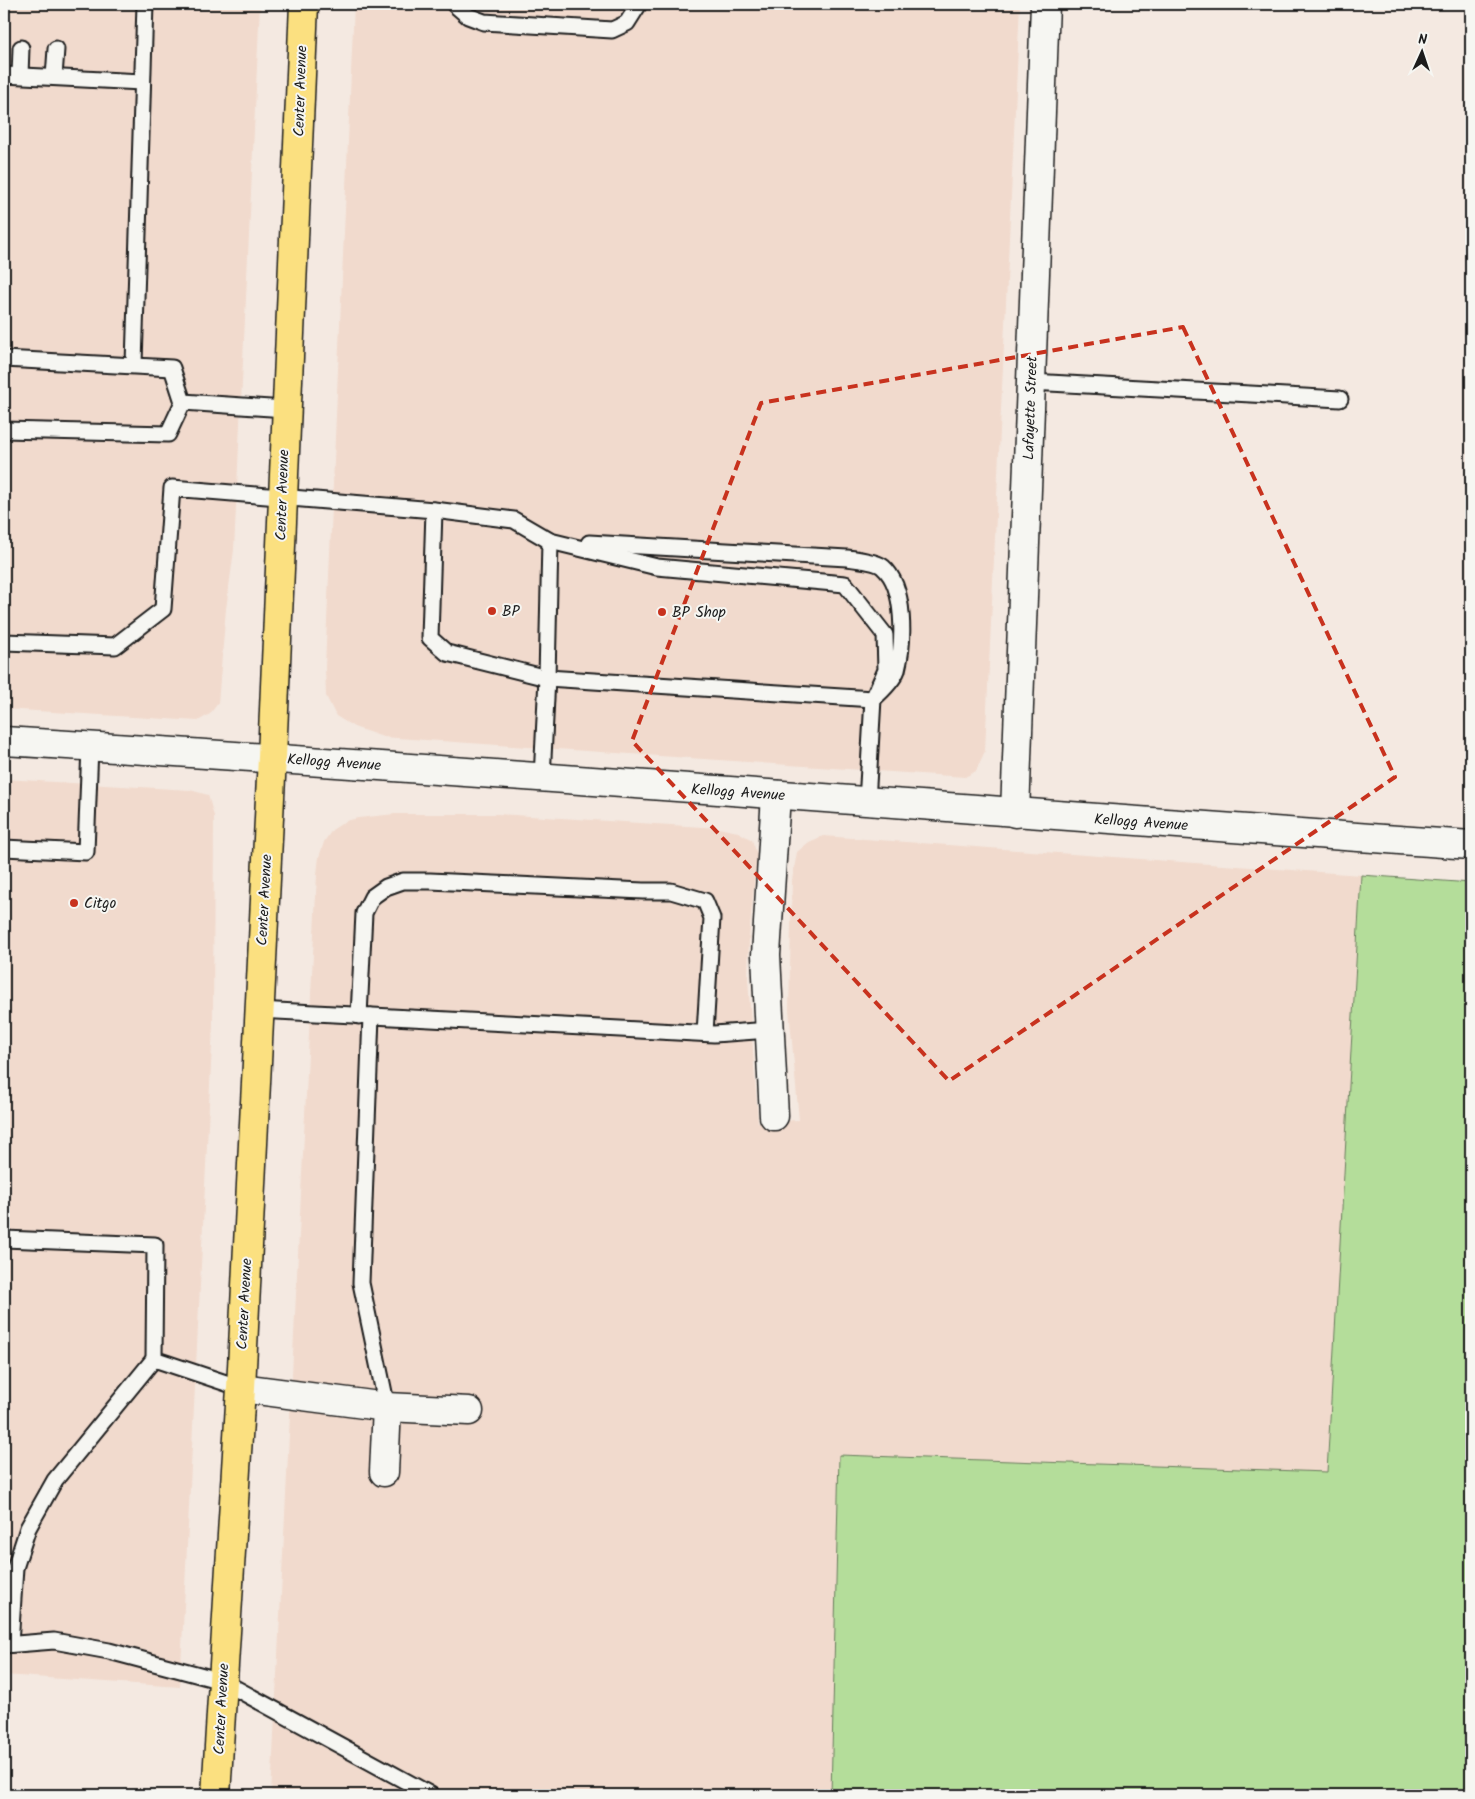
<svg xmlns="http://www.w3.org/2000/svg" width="1475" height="1799" font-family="Kalam,sans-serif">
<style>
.built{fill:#f1dacd}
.green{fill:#b4dd9a;stroke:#687c5b}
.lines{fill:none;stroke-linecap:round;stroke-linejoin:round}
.lane-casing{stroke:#1c1c1c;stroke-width:19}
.street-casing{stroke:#1c1c1c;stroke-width:31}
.secondary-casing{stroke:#1c1c1c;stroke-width:31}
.primary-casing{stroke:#1c1c1c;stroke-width:31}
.lane{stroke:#f6f6f2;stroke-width:15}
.street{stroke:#f6f6f2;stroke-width:28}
.secondary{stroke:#f6f6f2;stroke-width:28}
.primary{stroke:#fbe080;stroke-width:28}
.marked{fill:none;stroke:#c8321e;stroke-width:4;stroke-dasharray:10 6;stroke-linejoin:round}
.poi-dot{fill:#c8321e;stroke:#f6f6f2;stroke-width:2}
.labels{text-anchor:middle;stroke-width:4;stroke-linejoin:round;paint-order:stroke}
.street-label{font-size:15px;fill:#1c1c1c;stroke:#f6f6f2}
.poi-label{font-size:15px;fill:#1c1c1c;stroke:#f6f6f2;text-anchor:start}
</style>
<rect width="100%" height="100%" fill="#f4e9e1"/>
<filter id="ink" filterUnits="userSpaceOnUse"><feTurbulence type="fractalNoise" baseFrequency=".02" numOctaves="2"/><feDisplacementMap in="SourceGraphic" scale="10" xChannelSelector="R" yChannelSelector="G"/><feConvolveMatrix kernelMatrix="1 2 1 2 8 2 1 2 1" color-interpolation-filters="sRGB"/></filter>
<g filter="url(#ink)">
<!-- built -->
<g class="built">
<path d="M 4,4 L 260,4 L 234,550 L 226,609 L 218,703 L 210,714 L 198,721 L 4,709 Z"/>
<path d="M 354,4 L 1020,4 L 985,751 L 976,771 L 965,777 L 383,737 L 354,727 L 336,716 L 326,696 L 325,667 Z"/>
<path d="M 4,779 L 190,790 L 208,795 L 214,816 L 213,1025 L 180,1687 L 4,1675 Z"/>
<path d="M 395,814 L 497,814 L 718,828 L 738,832 L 752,840 L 757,854 L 749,938 L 748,979 L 758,1122 L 799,1120 L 789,1009 L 792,880 L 797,852 L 809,842 L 823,836 L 1361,875 L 1327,1473 L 839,1455 L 831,1795 L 271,1795 L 317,874 L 319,857 L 324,842 L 332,830 L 346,821 L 358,818 Z"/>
</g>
<!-- green -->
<path class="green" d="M 1361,875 L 1471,883 L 1471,1795 L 831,1795 L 839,1455 L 1327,1472 Z"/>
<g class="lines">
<!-- lane casing -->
<g class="lane-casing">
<g id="lane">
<path d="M 454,4 L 468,16 L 484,22 L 612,30 L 627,23 L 639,4"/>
<path d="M 4,75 L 142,82"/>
<path d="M 20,75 L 21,48"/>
<path d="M 54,77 L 56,49"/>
<path d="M 4,359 L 172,368 L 183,402 L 168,434 L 4,430"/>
<path d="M 134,364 L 145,4"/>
<path d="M 1031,382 L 1340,399"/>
<path d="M 183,402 L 286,409"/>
<path d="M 434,510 L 430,638 L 447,653 L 547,678 L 873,699 C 881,692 893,681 897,670 C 904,643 906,587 883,567 C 878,562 855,559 847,558 L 589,543"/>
<path d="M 4,642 L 115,646 L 163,609 L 172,488 L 434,510 L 514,520 L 550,541 L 657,567 L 845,584 L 885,635 L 886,670 L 873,699 L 867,802"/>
<path d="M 542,778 L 547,678 L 550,541"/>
<path d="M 4,848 L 86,852 L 90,746"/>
<path d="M 258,1010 L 714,1034 L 770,1030"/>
<path d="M 359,1016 L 364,913 L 372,897 L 386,887 L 403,881 L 430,881 L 643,891 L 671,891 L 705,901 L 712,918 L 705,1033"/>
<path d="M 371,1016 L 361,1283 L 387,1407"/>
<path d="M 4,1239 L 155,1245 L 154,1359 L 241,1388"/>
<path d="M 10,1644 L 15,1568 L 28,1528 L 55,1480 L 154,1359"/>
<path d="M 4,1645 L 54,1641 L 109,1651 L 222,1681 L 431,1795"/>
</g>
</g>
<!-- street casing -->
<g class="street-casing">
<g id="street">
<path d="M 1015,813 L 1045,4"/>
<path d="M 774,1116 L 766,955 L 776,795"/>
<path d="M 241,1388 L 387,1407 L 469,1411"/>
<path d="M 384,1472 L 387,1407"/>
</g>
</g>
<!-- secondary casing -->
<g class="secondary-casing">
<path id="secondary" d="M 4,741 C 493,771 982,811 1471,845"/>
</g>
<!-- primary casing -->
<g class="primary-casing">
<path id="primary" d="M 216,1795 L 241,1388 L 272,757 L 304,4"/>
</g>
<!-- lane -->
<use href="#lane" class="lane"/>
<!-- street -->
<use href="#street" class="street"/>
<!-- secondary -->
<use href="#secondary" class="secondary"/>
<!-- primary -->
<use href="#primary" class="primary"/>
</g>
</g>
<!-- marked area -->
<path class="marked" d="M 1183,327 L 1395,777 L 949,1081 L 632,741 L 761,403 Z"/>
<!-- markers -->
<g class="poi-dot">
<circle cx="492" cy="611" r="5"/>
<circle cx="662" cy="612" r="5"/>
<circle cx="74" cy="903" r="5"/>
</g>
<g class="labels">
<!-- street labels -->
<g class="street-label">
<text transform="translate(300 91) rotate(-88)" y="5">Center Avenue</text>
<text transform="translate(1030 408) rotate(-88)" y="5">Lafayette Street</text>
<text transform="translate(282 495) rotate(-88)" y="5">Center Avenue</text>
<text transform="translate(334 762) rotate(4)" y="5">Kellogg Avenue</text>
<text transform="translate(738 792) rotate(4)" y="5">Kellogg Avenue</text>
<text transform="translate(1141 822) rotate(4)" y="5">Kellogg Avenue</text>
<text transform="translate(264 900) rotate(-87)" y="5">Center Avenue</text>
<text transform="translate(244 1304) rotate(-87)" y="5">Center Avenue</text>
<text transform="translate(221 1709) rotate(-87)" y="5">Center Avenue</text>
</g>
<!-- poi labels -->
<g class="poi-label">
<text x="502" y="616">BP</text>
<text x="672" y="617">BP Shop</text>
<text x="84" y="908">Citgo</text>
</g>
</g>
<!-- margin -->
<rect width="1475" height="1799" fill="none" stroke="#f6f6f2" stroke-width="20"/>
<rect x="10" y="10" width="1455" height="1779" fill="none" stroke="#1c1c1c" stroke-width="2" filter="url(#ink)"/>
<!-- north arrow -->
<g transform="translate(1422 52) rotate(3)" stroke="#f6f6f2" stroke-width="4" paint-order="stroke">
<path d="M0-4L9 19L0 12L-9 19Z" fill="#1c1c1c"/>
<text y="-8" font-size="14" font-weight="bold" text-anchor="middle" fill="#1c1c1c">N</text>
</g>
</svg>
